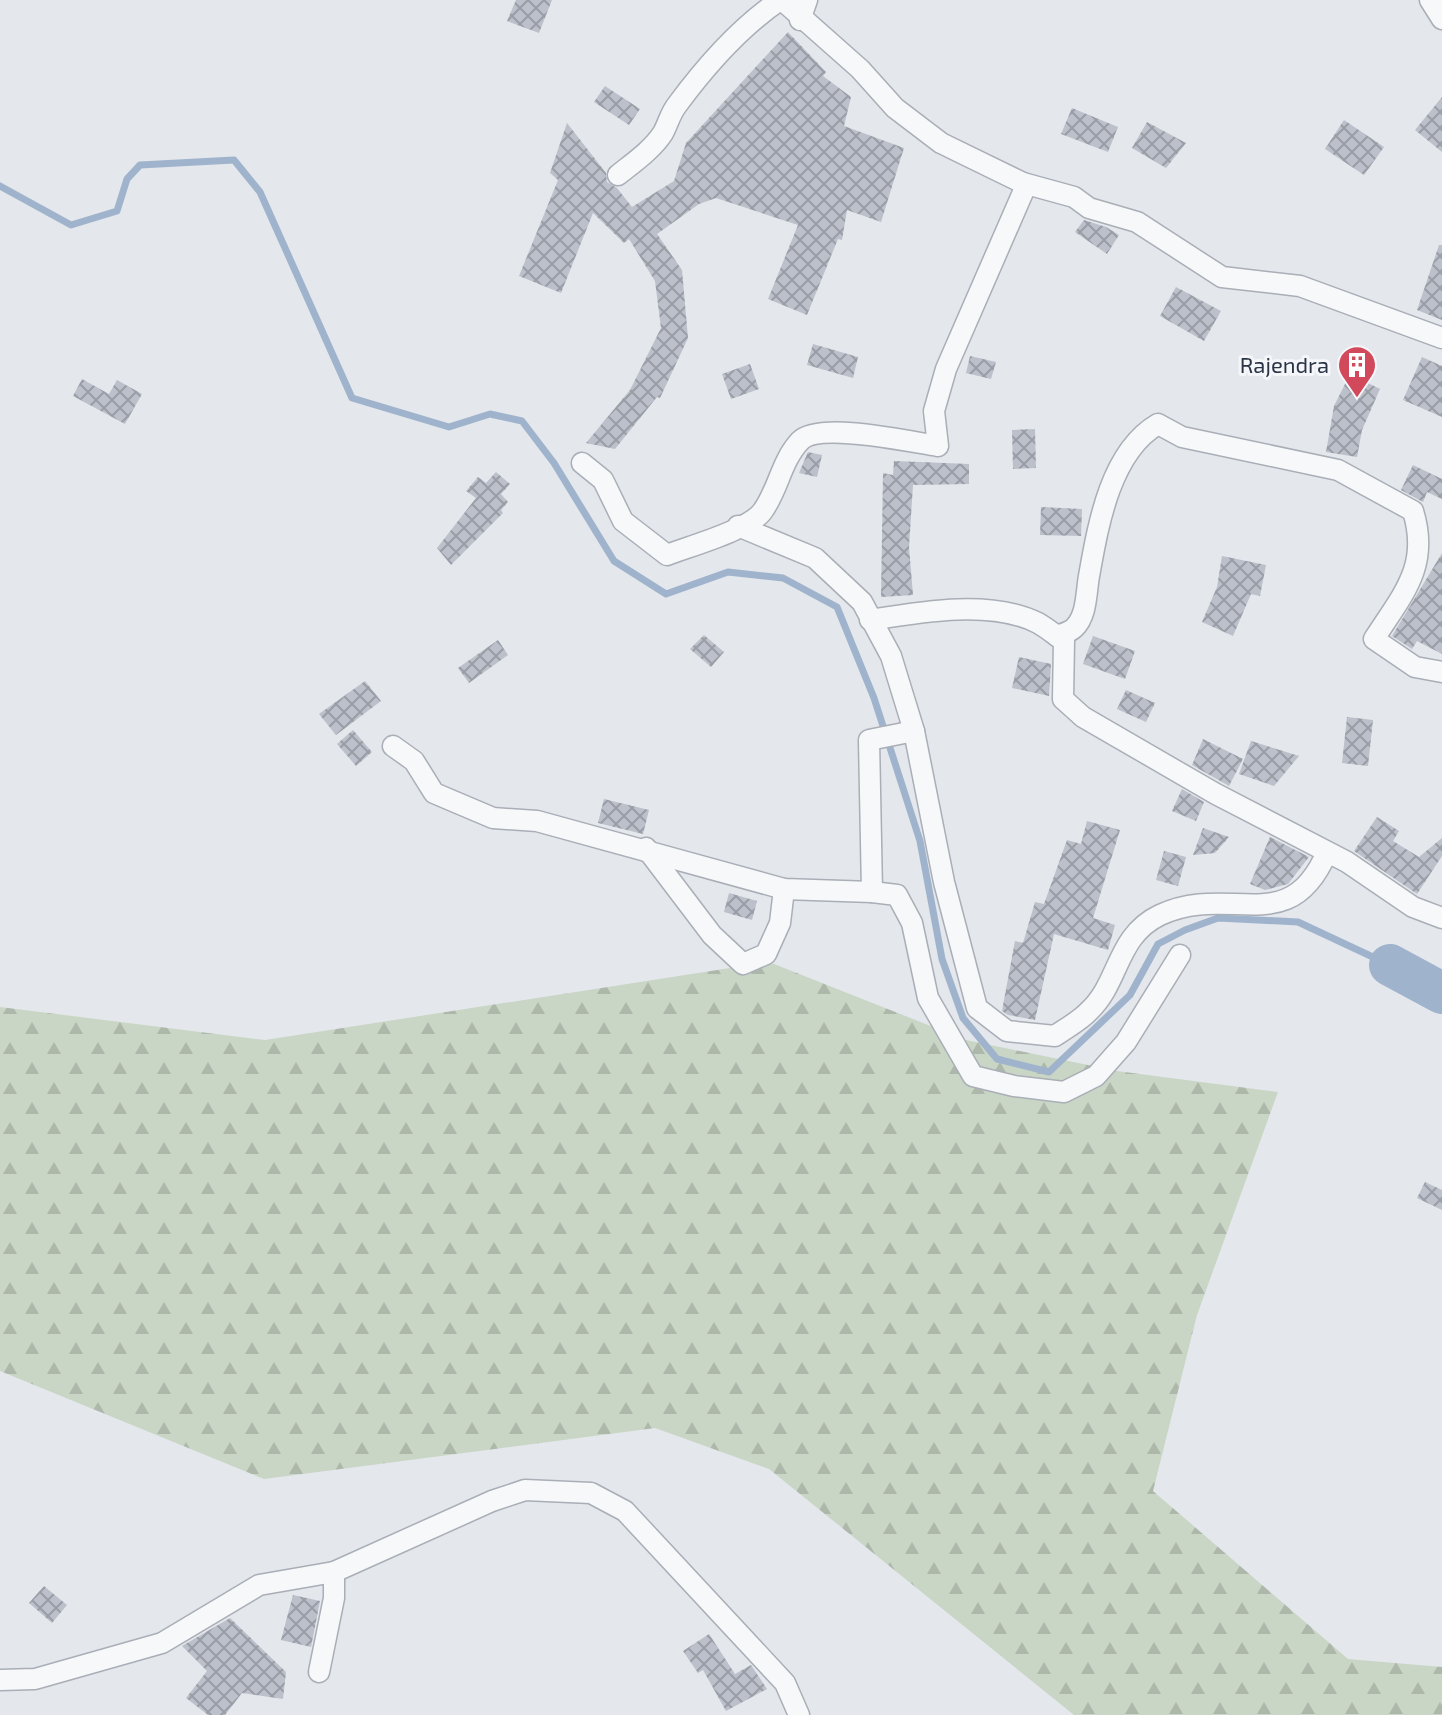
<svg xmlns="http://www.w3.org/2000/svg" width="1442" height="1715" font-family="'Exo 2',sans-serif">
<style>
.forest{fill:url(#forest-firs)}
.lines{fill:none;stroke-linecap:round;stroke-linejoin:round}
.stream{stroke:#9fb4cc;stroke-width:7}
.river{stroke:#9fb4cc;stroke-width:42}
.building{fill:url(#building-cross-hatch)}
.street-casing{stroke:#a9aeb7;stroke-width:23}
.street{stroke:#f7f8fa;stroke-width:20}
.labels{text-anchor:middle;stroke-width:6;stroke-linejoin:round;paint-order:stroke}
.poi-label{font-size:22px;fill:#2b3445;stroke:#f4f6f9;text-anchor:end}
</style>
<defs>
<pattern id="forest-firs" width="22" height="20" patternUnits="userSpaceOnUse" patternTransform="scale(2)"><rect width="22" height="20" fill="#c9d6c5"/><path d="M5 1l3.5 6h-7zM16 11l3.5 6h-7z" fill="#adb8ab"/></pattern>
<pattern id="building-cross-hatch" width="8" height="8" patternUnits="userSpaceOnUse" patternTransform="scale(2)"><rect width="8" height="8" fill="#bbc0ca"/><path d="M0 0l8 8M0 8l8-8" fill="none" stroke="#989da6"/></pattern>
</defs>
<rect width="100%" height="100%" fill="#e4e7ec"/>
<!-- forest -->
<path class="forest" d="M 769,962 L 966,1040 L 1117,1071 L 1278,1092 L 1197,1315 L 1153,1491 L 1348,1659 L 1442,1667 L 1442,1715 L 1074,1715 L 769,1469 L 655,1428 L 264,1479 L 0,1371 L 0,1007 L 265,1040 Z"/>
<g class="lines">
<!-- stream -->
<path class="stream" d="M 0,186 L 71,225 L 117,211 L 127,179 L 140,165 L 234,160 L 260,192 L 352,398 L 449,427 L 490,414 L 522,421 L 554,463 L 614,561 L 666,594 L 728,572 L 783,578 L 837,607 L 874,698 L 920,841 L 942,959 L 963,1018 L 997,1059 L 1049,1072 L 1130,995 L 1158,944 L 1185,930 L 1218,918 L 1298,922 L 1390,965"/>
<!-- river -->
<path class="river" d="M 1390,965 L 1442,993"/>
</g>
<!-- building -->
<g class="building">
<path d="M 516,0 L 552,0 L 539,33 L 507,21 Z"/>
<path d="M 788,32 L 826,72 L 823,76 L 851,97 L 844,126 L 904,148 L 881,222 L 847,210 L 842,240 L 838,239 L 807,315 L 768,299 L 798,225 L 716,198 L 699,204 L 657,234 L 682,270 L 688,338 L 660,398 L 657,397 L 615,449 L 586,443 L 630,390 L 661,328 L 655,281 L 629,239 L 624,243 L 593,213 L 561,293 L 519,276 L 558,180 L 550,173 L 567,123 L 606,173 L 607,182 L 617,188 L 632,207 L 674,181 L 686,143 Z"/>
<path d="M 605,86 L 640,109 L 629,125 L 594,102 Z"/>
<path d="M 1442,97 L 1442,152 L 1415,130 Z"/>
<path d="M 1072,108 L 1118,127 L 1108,152 L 1061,134 Z"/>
<path d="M 1344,120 L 1384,147 L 1364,175 L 1325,149 Z"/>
<path d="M 1147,122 L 1186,143 L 1166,168 L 1132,148 Z"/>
<path d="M 1084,220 L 1106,227 L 1119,235 L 1107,254 L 1075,232 Z"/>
<path d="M 1439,245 L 1442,245 L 1442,320 L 1417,310 Z"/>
<path d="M 1176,287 L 1221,311 L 1204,341 L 1160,316 Z"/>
<path d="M 813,344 L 858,357 L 853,378 L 807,365 Z"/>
<path d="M 970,356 L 996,362 L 991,379 L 966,373 Z"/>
<path d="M 1422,357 L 1442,366 L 1442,417 L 1403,400 Z"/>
<path d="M 750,364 L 759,389 L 731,399 L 722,374 Z"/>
<path d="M 1350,374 L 1380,389 L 1362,430 L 1357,457 L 1326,452 L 1334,406 Z"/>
<path d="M 82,379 L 109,394 L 117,380 L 142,394 L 125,424 L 73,396 Z"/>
<path d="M 1035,429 L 1036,468 L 1013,469 L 1012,430 Z"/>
<path d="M 808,452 L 822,455 L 817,477 L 799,473 Z"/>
<path d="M 894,461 L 969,464 L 969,484 L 913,485 L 909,547 L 913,595 L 881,597 L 883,473 L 893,475 Z"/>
<path d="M 1413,465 L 1442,479 L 1442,499 L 1427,492 L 1423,502 L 1401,490 Z"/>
<path d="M 496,472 L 510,484 L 501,494 L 508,502 L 501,510 L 503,513 L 451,565 L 437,548 L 476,498 L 466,491 L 478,477 L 486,483 Z"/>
<path d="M 1041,507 L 1082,509 L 1081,536 L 1040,535 Z"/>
<path d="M 1442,553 L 1442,654 L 1417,641 L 1412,649 L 1392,636 Z"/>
<path d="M 1222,556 L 1266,565 L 1260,596 L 1251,594 L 1233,636 L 1202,622 L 1217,587 Z"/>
<path d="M 704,635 L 724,652 L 711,667 L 690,649 Z"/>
<path d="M 1093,636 L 1135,651 L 1125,679 L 1083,664 Z"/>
<path d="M 498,640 L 508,655 L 469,683 L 458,668 Z"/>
<path d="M 1019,657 L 1051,664 L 1049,696 L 1012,688 Z"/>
<path d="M 365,681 L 381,701 L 336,735 L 319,714 Z"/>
<path d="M 1126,690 L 1155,703 L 1146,722 L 1117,709 Z"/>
<path d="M 1347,717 L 1373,720 L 1368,766 L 1342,763 Z"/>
<path d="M 353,730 L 372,752 L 356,766 L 337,744 Z"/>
<path d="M 1203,739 L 1243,759 L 1229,786 L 1192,765 Z"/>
<path d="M 1251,741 L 1299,756 L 1274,786 L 1239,774 Z"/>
<path d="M 1182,789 L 1204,802 L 1196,821 L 1172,811 Z"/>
<path d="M 604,799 L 649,810 L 643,834 L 598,823 Z"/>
<path d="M 1377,817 L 1399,831 L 1393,841 L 1419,857 L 1442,838 L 1442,856 L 1417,894 L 1354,851 Z"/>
<path d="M 1087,821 L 1120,830 L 1093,918 L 1115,925 L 1108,950 L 1054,934 L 1035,1020 L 1008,1015 L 1002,1011 L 1015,941 L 1023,943 L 1035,902 L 1044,904 L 1067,840 L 1081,844 Z"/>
<path d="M 1203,828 L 1229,837 L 1215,853 L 1193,855 Z"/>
<path d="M 1270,837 L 1309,857 L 1288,884 L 1265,890 L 1250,884 Z"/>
<path d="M 1164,851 L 1186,857 L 1178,886 L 1156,880 Z"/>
<path d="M 729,893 L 757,901 L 752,920 L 724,912 Z"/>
<path d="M 1425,1182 L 1442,1190 L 1442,1210 L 1417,1198 Z"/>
<path d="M 44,1586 L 67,1605 L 52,1623 L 29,1603 Z"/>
<path d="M 293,1595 L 320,1601 L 311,1647 L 281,1640 Z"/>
<path d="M 230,1618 L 286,1672 L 283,1699 L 242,1693 L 225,1715 L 208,1715 L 186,1698 L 207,1671 L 182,1646 Z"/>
<path d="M 709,1634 L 735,1674 L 751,1665 L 767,1689 L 726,1711 L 703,1670 L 698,1673 L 683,1651 Z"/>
</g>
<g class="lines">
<!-- street casing -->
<g class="street-casing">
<g id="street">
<path d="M 782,0 L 860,69 L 895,108 L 941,143 L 1023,183 L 1074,197 L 1089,208 L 1137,222 L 1222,277 L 1300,286 L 1442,338"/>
<path d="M 1430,0 L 1442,19"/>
<path d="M 800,20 L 807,0"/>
<path d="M 618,175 C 633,163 652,150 663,133 C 668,124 670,114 677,105 C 705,67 740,27 780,0"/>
<path d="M 582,463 L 603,480 L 623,521 L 667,555 C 690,546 748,530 762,512 C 778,491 781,461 800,441 C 819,421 911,442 938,446 L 934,411 L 946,369 L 1024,190 L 1023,183"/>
<path d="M 738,526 L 815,558 L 862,602 L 891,656 L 914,731 L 944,882 L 977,1008 L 1007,1031 L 1055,1036 C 1066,1028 1080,1021 1089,1011 C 1120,982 1116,936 1160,915 C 1230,882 1289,941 1327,852"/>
<path d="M 870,620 C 919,612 991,599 1038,623 C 1047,628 1055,635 1064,641 L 1063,699 L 1083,717 L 1216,794 L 1347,862 L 1413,907 L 1442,918"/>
<path d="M 1057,636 C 1062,634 1070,632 1074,628 C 1087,616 1086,593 1089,576 C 1098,526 1110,452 1158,424 L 1182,437 L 1338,470 L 1413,511 C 1430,566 1403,594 1374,639 L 1415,667 L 1442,672"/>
<path d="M 393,746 L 414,761 L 434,793 L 493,818 L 537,821 L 784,889 L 872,892 L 869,740 L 914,731"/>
<path d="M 646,848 L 712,935 L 743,964 L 766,954 L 780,923 L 784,889"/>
<path d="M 872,892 L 897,895 L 912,923 L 928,998 L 973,1076 L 1014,1086 L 1064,1092 L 1096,1076 L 1126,1042 L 1180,955"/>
<path d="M 319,1672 L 334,1598 L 334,1572"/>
<path d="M 0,1680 L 35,1679 L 162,1643 L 259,1585 L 334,1572 L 492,1501 L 525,1490 L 591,1493 L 625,1511 L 785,1683 L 799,1715"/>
</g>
</g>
<!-- street -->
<use href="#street" class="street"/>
</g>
<!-- icons -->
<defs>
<g id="building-pin" transform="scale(2)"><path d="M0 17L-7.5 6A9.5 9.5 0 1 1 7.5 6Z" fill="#d1495b" stroke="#f4f6f9"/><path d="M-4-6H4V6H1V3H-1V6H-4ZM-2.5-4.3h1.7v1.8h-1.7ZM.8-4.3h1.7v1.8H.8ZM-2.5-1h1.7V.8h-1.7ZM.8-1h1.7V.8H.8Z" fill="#fff"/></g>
</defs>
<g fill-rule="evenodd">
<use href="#building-pin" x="1357" y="365"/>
</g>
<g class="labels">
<!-- poi labels -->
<g class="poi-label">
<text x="1329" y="373">Rajendra</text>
</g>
</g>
</svg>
